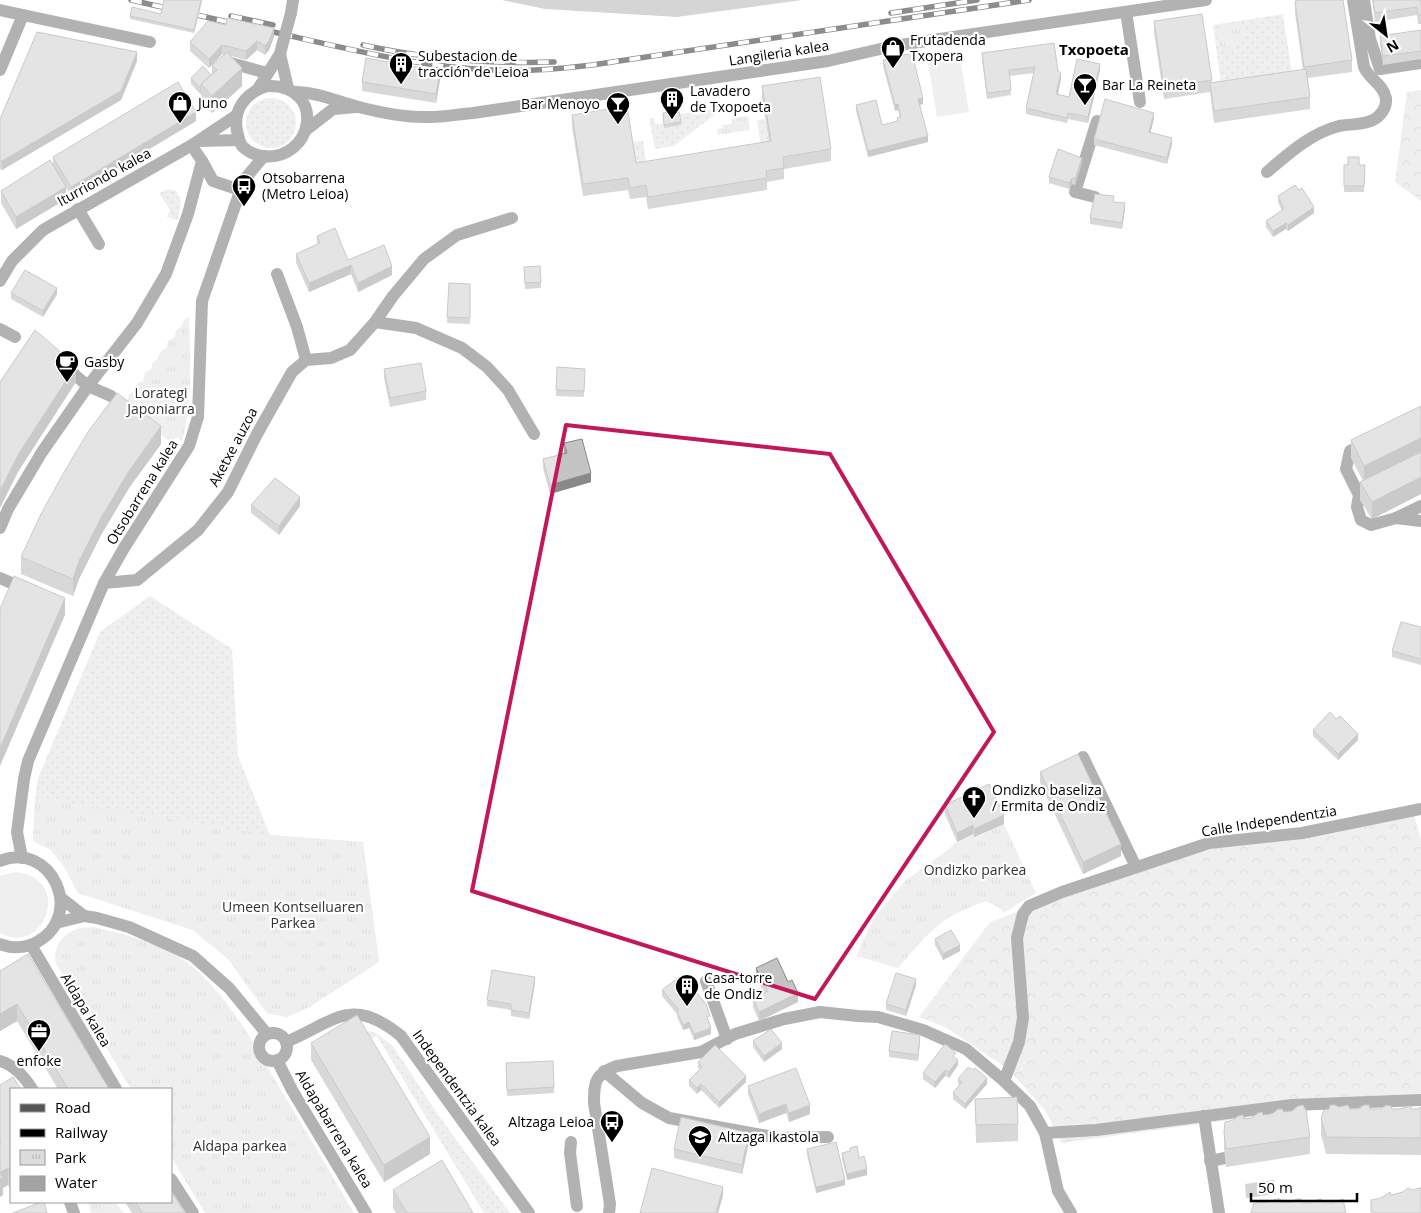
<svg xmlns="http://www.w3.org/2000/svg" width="1421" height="1213" font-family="'Open Sans',sans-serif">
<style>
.grass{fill:url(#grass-dots)}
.forest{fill:url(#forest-crowns)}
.park{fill:url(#park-tufts)}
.garden{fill:#dcdcdc}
.water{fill:#a3a3a3}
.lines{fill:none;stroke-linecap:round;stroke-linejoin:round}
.minor{stroke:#555;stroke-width:12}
.rail-casing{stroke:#000;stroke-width:5.5}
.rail{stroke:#fff;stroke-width:4;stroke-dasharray:11;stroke-linecap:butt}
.minor-bridge{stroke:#555;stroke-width:12}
.wall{fill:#a9a9a9}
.shaded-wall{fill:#898989}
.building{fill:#c4c4c4;stroke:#898989}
.marked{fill:none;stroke:#c2185b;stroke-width:4;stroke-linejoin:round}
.labels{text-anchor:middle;stroke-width:4.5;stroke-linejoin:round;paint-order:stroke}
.poi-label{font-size:14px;fill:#000;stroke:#fff;text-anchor:start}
.street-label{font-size:14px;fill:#000;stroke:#fff}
.park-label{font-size:14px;fill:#333;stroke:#fff}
.neighbourhood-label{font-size:15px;font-weight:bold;fill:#000;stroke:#fff}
</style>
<defs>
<pattern id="grass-dots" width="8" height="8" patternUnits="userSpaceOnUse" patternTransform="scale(1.25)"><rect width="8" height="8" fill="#dcdcdc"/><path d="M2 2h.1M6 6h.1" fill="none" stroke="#bbb" stroke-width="1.8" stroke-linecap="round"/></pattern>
<pattern id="forest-crowns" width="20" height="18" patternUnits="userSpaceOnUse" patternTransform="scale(1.25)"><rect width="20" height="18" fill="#dcdcdc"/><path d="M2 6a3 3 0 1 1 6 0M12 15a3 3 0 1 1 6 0" fill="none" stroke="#bbb"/></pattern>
<pattern id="park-tufts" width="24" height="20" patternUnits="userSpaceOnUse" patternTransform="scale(1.25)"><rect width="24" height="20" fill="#dcdcdc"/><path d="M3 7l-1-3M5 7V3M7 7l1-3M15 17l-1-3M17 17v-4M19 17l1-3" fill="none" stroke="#bbb"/></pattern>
</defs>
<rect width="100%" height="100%" fill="#fff"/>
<!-- grass -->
<g class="grass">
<path d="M 1283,14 L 1292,73 L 1221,84 L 1213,25 Z"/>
<circle cx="271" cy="123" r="25"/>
<path d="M 723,108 L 674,146 L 655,149 L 649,118 L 654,118 L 655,124 L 664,124 L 664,127 L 679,114 Z"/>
<path d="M 765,119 L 771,153 L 762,154 L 757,120 Z"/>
<path d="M 643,141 L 648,173 L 636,175 L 631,142 Z"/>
<path d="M 169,189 L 176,191 L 181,200 L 178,220 L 167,217 L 170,210 L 159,193 Z"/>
<path d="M 150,596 L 232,649 L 238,756 L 270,835 L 363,842 L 379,962 L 311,1006 L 287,1017 L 267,1013 L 228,959 L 193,930 L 78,893 L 63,865 L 51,850 L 33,841 L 35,798 L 38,778 L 100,632 Z"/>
<path d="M 360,1029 L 376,1033 L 393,1046 L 437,1113 L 510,1213 L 484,1213 L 377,1036 L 367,1041 Z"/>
</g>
<!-- forest -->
<g class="forest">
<path d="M 1421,90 L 1421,201 L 1395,182 L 1407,92 Z"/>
<path d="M 1413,811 L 1421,841 L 1421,1094 L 1062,1143 L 1045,1110 L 1008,1069 L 947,1028 L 919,1017 L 990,922 L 1136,867 L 1209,843 Z"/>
</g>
<!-- park -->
<g class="park">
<path d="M 1245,25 L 1247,36 L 1230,47 L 1220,48 L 1216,29 Z"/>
<path d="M 748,116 L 750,130 L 718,135 L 717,129 L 723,128 L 722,125 L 732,124 L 731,119 Z"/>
<path d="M 189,317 C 190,353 193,407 182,441 L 176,437 L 172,443 L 148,425 L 127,404 L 129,394 L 135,391 L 137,383 L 143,381 L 145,373 L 151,369 L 153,362 L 158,359 L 161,351 L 167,347 L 168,341 L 175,337 L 176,330 L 181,327 L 185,319 Z"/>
<path d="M 35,798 L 270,835 L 363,842 L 379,962 L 311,1006 L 287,1017 L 267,1013 L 228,959 L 193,930 L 78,893 L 63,865 L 51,850 L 33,841 Z"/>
<path d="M 1004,824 L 1036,893 L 1003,913 L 1000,908 L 986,901 C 971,907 954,913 941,923 C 925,936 911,953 898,968 L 856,956 L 874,918 L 906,880 L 943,854 L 957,842 L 973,834 L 975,837 Z"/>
<path d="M 93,927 C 119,933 145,939 169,951 C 221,978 255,1046 284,1095 C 308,1134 331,1174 354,1213 L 205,1213 L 171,1157 L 171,1089 L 131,1089 L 56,964 C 52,949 61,935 77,929 C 81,927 88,928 93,927 Z"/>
<path d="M 88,1202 L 116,1202 L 123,1213 L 91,1213 Z"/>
</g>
<!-- garden -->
<g class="garden">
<path d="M 960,58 L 969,112 L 937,117 L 928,63 Z"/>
<path d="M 15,872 C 74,877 45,958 0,933 L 0,876 Z"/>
</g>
<!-- water -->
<g class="water">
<path d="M 502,0 L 802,0 L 677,17 L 545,9 Z"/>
<path d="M 1274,1180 L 1276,1194 L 1246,1198 L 1245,1184 Z"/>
</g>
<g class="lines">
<!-- minor -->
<g class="minor">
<path d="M 1364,0 L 1370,39 L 1380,69 L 1421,63"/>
<path d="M 0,10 L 23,15 L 0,70"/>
<path d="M 1126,12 L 1140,102"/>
<path d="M 291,13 L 293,0"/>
<path d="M 23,15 L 150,42"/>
<path d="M 280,54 L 288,88"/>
<path d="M 227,62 L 267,73"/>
<path d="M 267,86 C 328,84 314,163 262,156 C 255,155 247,151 242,146 C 240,143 239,139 238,135 C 231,111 245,93 267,86 Z"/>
<path d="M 258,89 L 280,54 L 282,46"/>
<path d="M 295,92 C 318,92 338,102 359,107 C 382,113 407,118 431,117 C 444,117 459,114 473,113 L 828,61 L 889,47 L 919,42 L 1206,0"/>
<path d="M 306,130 L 333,109 L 356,107"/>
<path d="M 199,141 L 239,140"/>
<path d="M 202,161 L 213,181 L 234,188"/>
<path d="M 1267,172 C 1288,154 1311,133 1339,126 C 1349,124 1364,125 1373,120 C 1381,116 1387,107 1386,98 C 1383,84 1369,79 1364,67 L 1353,0"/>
<path d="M 1095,197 L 1075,192 L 1097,121"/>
<path d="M 78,209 L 99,244"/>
<path d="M 277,274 L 297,327 L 306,360"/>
<path d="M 0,281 L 12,261 L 43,230 L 192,145 L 237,115"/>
<path d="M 375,322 L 416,328 L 462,348 L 487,367 L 508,390 L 534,434"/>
<path d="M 0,329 L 15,337"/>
<path d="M 63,365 L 88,386 L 111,396"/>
<path d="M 1365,444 L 1350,451 L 1346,469 L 1359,495 L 1357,507 L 1361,520 L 1371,525 L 1396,518 L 1421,506"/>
<path d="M 1396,518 L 1421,521"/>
<path d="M 0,528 L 8,509 L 42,452 L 88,386 L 137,323 L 166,274 L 188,214 L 202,161 L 196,152"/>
<path d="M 0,578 L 16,585"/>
<path d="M 104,583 L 137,580 L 198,530 L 228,492 L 257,434 L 292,372 L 306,360 L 331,358 L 350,350 L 375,322 L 393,296 L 424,259 L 457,235 L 512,218"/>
<path d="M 1083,757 L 1136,867"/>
<path d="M 22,858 L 17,832 L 24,779 L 28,761 L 104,583 L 124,548 L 189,446 L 198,417 L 202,301 L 244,180 L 264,156"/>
<path d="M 0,861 C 51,840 86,915 37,942 C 26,948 12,949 0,944"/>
<path d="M 61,898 L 84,916"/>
<path d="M 56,923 L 84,916 L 97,918 L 129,927 L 193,956 L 229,988 L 267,1034"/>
<path d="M 31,945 L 116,1089"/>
<path d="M 706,981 L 727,1039"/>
<circle cx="273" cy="1047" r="14"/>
<path d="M 286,1042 C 334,1022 351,995 401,1036 L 529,1213"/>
<path d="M 277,1060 L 292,1090 L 366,1213"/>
<path d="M 0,1061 C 14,1065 24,1076 32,1089"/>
<path d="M 604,1071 L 642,1103 L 669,1118 L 779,1138 L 828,1137"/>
<path d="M 1004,1081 L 1019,1042 L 1023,1018 L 1017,938 L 1023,914 L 1029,906 L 1062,892 L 1209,843 L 1302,833 L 1421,809"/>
<path d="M 1204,1116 L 1219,1213"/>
<path d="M 1045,1133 L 1096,1130 L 1292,1105 L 1421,1100"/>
<path d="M 571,1142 L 570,1153 L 577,1206"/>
<path d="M 1210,1161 L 1225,1158"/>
<path d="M 171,1179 L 193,1213"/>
<path d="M 70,1202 L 74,1213"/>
<path d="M 609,1213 L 610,1204 L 594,1103 C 594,1081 595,1074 617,1066 L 701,1052 L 735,1034 L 784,1019 L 820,1012 L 858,1016 L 878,1017 L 923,1030 L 966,1049 L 1004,1081 L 1030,1106 L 1045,1133 L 1058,1191 L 1071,1213"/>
</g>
<!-- rail casing -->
<g class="rail-casing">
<g id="rail">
<path d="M 131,0 L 241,25"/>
<path d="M 891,13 L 977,0"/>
<path d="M 231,16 L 273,25"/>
<path d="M 260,29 C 337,46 414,67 493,70 C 526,72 559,69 592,65 L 1029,0"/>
<path d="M 363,45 C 426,59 490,64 554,62"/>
</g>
</g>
<!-- rail -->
<use href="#rail" class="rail"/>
<!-- minor-bridge -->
<path class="minor-bridge" d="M 282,46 L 291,13"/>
</g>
<!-- wall -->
<g class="wall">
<path d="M 202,0 L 194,33 L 130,19 L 130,16 L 161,14 Z"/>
<path d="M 1372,0 L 1421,0 L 1421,24 L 1418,24 L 1417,15 L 1375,22 Z"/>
<path d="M 1295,1 L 1352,60 L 1352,72 L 1308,78 L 1310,97 L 1310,109 L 1214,123 L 1210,92 L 1164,99 L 1154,33 L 1154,21 L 1212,80 L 1212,83 L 1303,70 L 1295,13 Z"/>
<path d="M 1421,30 L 1421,59 L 1383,65 L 1380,44 L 1380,36 Z"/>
<path d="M 274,37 L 269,50 L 265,55 L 257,50 L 246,60 L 231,56 L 242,86 L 212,113 L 201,101 L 201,92 L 200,94 L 191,84 L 191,78 L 211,75 L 212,74 L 212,65 L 224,54 L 222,54 L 209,68 L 190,51 L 190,42 Z"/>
<path d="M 982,53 L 1058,71 L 1061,79 L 1058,95 L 1069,97 L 1100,70 L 1088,123 L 1068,119 L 1067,123 L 1026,114 L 1026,108 L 1034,73 L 1009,76 L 1011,95 L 987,99 L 982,59 Z"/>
<path d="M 883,60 L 923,104 L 920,105 L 928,142 L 868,157 L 856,111 L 856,105 L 882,125 L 897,121 L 897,118 L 900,118 L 898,110 L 895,111 L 883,66 Z"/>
<path d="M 137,61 L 121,100 L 2,170 L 0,169 L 0,119 Z"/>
<path d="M 440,80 L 436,103 L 362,91 L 362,82 Z"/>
<path d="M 762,86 L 831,149 L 831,161 L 784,169 L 784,179 L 767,182 L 767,190 L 648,209 L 646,197 L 630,199 L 628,190 L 583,196 L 572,127 L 572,115 L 636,163 L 769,142 L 762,98 Z"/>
<path d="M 663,113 L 681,122 L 681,125 L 664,128 Z"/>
<path d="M 1154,119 L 1150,132 L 1172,144 L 1167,164 L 1094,145 L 1094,139 Z"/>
<path d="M 196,121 L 71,196 L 66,188 L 66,199 L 16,229 L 1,203 L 1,191 L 53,165 L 53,157 Z"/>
<path d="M 1082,163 L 1075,185 L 1072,184 L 1069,189 L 1049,183 L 1049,177 Z"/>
<path d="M 1344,165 L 1365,165 L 1364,192 L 1344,192 Z"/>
<path d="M 1278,196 L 1314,213 L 1288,231 L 1286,229 L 1273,237 L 1266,227 L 1266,221 L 1282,211 L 1278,202 Z"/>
<path d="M 1114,202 L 1125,209 L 1122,229 L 1090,224 L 1090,218 Z"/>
<path d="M 317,236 L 348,260 L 392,275 L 358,292 L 351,274 L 309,292 L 296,263 L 296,254 L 317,245 Z"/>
<path d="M 524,267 L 541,282 L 541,288 L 525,289 Z"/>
<path d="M 449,283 L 470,284 L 470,324 L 447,323 Z"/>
<path d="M 11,293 L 57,294 L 43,317 L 11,299 Z"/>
<path d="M 557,367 L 585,369 L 584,397 L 556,396 Z"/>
<path d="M 384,369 L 426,391 L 426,400 L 390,407 L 384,378 Z"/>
<path d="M 1421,406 L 1421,494 L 1372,519 L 1360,500 L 1360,482 L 1363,481 L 1351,458 L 1351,440 Z"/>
<path d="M 564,443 L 591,482 L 550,494 L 543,468 L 543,459 L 564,453 Z"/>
<path d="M 161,444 L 129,488 L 101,535 L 79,579 L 73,596 L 21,574 L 21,557 Z"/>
<path d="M 251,505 L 300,506 L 279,535 L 251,513 Z"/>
<path d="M 1421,627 L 1421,665 L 1392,657 L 1392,651 Z"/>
<path d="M 1313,730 L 1358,740 L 1338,760 L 1313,736 Z"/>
<path d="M 1040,772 L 1121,856 L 1083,874 L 1040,783 Z"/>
<path d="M 945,805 L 1004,824 L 974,837 L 973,834 L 957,842 L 945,814 Z"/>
<path d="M 935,939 L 960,951 L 943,960 L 935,945 Z"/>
<path d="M 756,968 L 798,1002 L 759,1021 L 753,1007 L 753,998 L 764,993 L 756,977 Z"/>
<path d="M 0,971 L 109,1089 L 58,1089 L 17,1021 L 0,1031 Z"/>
<path d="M 535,983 L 529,1019 L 511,1016 L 511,1010 L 487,1006 L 487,1000 Z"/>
<path d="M 916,985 L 906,1016 L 886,1010 L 886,1004 Z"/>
<path d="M 662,990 L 710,1022 L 709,1023 L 711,1034 L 694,1040 L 689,1028 L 683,1030 L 677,1017 L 677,1014 L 662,996 Z"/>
<path d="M 753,1041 L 782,1049 L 764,1062 L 753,1047 Z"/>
<path d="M 920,1041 L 918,1061 L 889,1057 L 889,1051 Z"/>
<path d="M 311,1043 L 430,1154 L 384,1182 L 311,1060 Z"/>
<path d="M 553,1061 L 554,1093 L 507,1096 L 506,1063 Z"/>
<path d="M 698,1062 L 746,1082 L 719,1108 L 701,1090 L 697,1094 L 689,1086 L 689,1080 L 700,1069 L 698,1068 Z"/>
<path d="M 958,1065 L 949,1078 L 945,1076 L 935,1088 L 923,1079 L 923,1073 Z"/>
<path d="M 973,1070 L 987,1084 L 965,1109 L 953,1099 L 953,1093 L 960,1086 L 958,1084 L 958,1079 Z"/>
<path d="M 0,1085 L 11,1089 L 11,1190 L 8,1185 L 3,1188 L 3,1195 L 0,1197 Z"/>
<path d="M 748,1086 L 810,1114 L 789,1122 L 786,1113 L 759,1123 L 748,1094 Z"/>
<path d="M 975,1099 L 1018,1124 L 1018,1141 L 976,1143 Z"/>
<path d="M 1339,1107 L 1350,1109 L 1417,1109 L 1421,1107 L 1421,1155 L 1326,1154 L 1321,1135 L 1321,1118 L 1329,1109 Z"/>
<path d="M 1284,1112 L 1310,1137 L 1310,1154 L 1226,1167 L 1224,1150 L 1224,1133 L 1244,1119 Z"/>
<path d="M 749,1142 L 742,1174 L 674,1158 L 674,1149 Z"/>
<path d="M 850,1148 L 859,1158 L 867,1175 L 847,1180 L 842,1159 L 842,1153 L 850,1152 Z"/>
<path d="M 807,1149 L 845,1185 L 816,1193 L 807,1155 Z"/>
<path d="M 393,1190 L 473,1213 L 396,1213 L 393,1208 Z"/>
<path d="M 125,1202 L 171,1202 L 185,1213 L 132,1213 Z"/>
</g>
<!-- shaded-wall -->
<g class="shaded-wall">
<path d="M 201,0 L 202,0 L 194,33 L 194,30 Z"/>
<path d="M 274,28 L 274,37 L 269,50 L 265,55 L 265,46 Z"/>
<path d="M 257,41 L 257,50 L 246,60 L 246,51 Z"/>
<path d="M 222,45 L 222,54 L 209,68 L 209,59 Z"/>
<path d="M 137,52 L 137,61 L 121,100 L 2,170 L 2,161 Z"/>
<path d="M 1100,64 L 1100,70 L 1088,123 L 1088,117 Z"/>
<path d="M 242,68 L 242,86 L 212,113 L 212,96 Z"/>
<path d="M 440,71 L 440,80 L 436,103 L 436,94 Z"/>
<path d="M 1061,73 L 1061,79 L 1056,100 L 1056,94 Z"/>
<path d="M 201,87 L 201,92 L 200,94 L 200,88 Z"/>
<path d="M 923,98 L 923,104 L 918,105 L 918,99 Z"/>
<path d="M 898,104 L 898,110 L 895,111 L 895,105 Z"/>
<path d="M 196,112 L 196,121 L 71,196 L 71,187 Z"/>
<path d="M 1154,113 L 1154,119 L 1149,138 L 1149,132 Z"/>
<path d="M 928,136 L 928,142 L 868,157 L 868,151 Z"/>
<path d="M 1172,138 L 1172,144 L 1167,164 L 1167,158 Z"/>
<path d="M 1082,158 L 1082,163 L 1075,185 L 1075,179 Z"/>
<path d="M 1072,178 L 1072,184 L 1069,189 L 1069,183 Z"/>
<path d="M 66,187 L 66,199 L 16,229 L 16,217 Z"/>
<path d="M 1125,203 L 1125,209 L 1122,229 L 1122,223 Z"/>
<path d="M 1314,207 L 1314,213 L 1288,231 L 1288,225 Z"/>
<path d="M 1286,223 L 1286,229 L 1273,237 L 1273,231 Z"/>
<path d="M 351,265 L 351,274 L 309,292 L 309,283 Z"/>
<path d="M 392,266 L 392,275 L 358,292 L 358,283 Z"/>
<path d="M 57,288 L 57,294 L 43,317 L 43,311 Z"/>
<path d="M 76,365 L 76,382 L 18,472 L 0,508 L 0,491 L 18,455 Z"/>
<path d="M 161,426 L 161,444 L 129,488 L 101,535 L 79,579 L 73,596 L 73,579 L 79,561 L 101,518 L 129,471 Z"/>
<path d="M 1421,438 L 1421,455 L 1364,484 L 1364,466 Z"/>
<path d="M 591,473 L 591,482 L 550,494 L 550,485 Z"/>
<path d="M 1421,477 L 1421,494 L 1372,519 L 1372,502 Z"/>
<path d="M 300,497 L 300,506 L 279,535 L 279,526 Z"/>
<path d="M 65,598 L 65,615 L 0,766 L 0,748 Z"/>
<path d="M 1358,734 L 1358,740 L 1338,760 L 1338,754 Z"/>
<path d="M 1004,815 L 1004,824 L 974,837 L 974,829 Z"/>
<path d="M 973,825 L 973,834 L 957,842 L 957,833 Z"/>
<path d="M 1121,844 L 1121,856 L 1083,874 L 1083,862 Z"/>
<path d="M 960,945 L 960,951 L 943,960 L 943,954 Z"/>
<path d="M 535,977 L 535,983 L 529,1019 L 529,1013 Z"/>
<path d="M 916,979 L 916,985 L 906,1016 L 906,1010 Z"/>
<path d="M 798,993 L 798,1002 L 759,1021 L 759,1012 Z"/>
<path d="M 17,1004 L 17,1021 L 0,1031 L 0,1014 Z"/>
<path d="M 689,1022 L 689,1028 L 683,1030 L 683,1025 Z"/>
<path d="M 711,1028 L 711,1034 L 694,1040 L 694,1034 Z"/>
<path d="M 920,1035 L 920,1041 L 918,1061 L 918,1055 Z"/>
<path d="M 782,1043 L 782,1049 L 764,1062 L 764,1056 Z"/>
<path d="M 958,1060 L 958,1065 L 949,1078 L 949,1072 Z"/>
<path d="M 945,1070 L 945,1076 L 935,1088 L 935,1082 Z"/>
<path d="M 746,1076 L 746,1082 L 719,1108 L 719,1102 Z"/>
<path d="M 987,1078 L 987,1084 L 965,1109 L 965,1104 Z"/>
<path d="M 701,1084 L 701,1090 L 697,1094 L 697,1088 Z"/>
<path d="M 786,1104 L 786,1113 L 759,1123 L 759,1114 Z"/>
<path d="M 810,1105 L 810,1114 L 789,1122 L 789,1113 Z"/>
<path d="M 749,1133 L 749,1142 L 742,1174 L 742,1165 Z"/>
<path d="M 430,1137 L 430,1154 L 384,1182 L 384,1165 Z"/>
<path d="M 8,1168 L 8,1185 L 3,1188 L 3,1195 L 0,1197 L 0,1172 Z"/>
<path d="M 867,1169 L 867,1175 L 847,1180 L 847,1174 Z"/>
<path d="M 845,1180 L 845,1185 L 816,1193 L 816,1187 Z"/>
<path d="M 723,1187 L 723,1196 L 718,1213 L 716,1213 Z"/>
</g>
<!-- building -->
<g class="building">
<path d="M 164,0 L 201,0 L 194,30 L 130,16 L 132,7 L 161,14 Z"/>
<path d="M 1300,0 L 1343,0 L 1352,60 L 1304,67 L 1295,1 Z"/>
<path d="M 1373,0 L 1421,0 L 1421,15 L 1418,15 L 1417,7 L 1375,13 Z"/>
<path d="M 1202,14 L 1212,80 L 1164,87 L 1154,21 Z"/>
<path d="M 227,18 L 274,28 L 269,41 L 265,46 L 257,41 L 246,51 L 222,45 L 209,59 L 190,42 L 208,21 L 226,25 Z"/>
<path d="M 1421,30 L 1421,51 L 1383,56 L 1380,36 Z"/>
<path d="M 37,32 L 137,52 L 121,91 L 2,161 L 0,160 L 0,119 Z"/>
<path d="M 1054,43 L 1058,71 L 1061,73 L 1056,94 L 1069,97 L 1077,59 L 1100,64 L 1088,117 L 1068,113 L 1067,118 L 1026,108 L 1035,67 L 1009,70 L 1011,90 L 987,93 L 982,53 Z"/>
<path d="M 227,52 L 242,68 L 212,96 L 201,84 L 217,70 L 212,65 Z"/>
<path d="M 912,53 L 923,98 L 918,99 L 928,136 L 868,151 L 856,105 L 876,100 L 882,125 L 898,121 L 897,118 L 901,117 L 898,104 L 895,105 L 883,60 Z"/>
<path d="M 366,58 L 440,71 L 436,94 L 362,82 Z"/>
<path d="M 203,66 L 211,75 L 201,84 L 201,87 L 200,88 L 191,78 Z"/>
<path d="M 1306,69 L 1310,97 L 1214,111 L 1210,83 Z"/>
<path d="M 820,77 L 831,149 L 783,157 L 784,168 L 766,171 L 767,178 L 648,197 L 646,185 L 630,188 L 628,178 L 583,184 L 572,115 L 627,106 L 636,163 L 648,161 L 771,141 L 762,86 Z"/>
<path d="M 178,82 L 196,112 L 71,187 L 53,157 Z"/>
<path d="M 1105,99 L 1154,113 L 1149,132 L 1172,138 L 1167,158 L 1094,139 Z"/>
<path d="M 679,111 L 681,122 L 664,125 L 663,113 Z"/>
<path d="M 1058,149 L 1082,158 L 1075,179 L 1072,178 L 1069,183 L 1049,177 Z"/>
<path d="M 1348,157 L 1359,157 L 1359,165 L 1365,165 L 1364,186 L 1344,186 L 1344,165 L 1348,165 Z"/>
<path d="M 50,160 L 66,187 L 16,217 L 1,191 Z"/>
<path d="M 1295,185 L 1299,190 L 1302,188 L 1314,207 L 1288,225 L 1286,223 L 1273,231 L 1266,221 L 1284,209 L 1278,196 Z"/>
<path d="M 1095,194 L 1114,196 L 1113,202 L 1125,203 L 1122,223 L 1090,218 Z"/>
<path d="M 335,228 L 348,260 L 384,245 L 392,266 L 358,283 L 351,265 L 309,283 L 296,254 L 320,243 L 317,236 Z"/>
<path d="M 540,266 L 541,282 L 525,283 L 524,267 Z"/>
<path d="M 25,270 L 57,288 L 43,311 L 11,293 Z"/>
<path d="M 449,283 L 470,284 L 470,318 L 447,317 Z"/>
<path d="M 35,330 L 76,365 L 18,455 L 0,491 L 0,382 Z"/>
<path d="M 421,363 L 426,391 L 390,398 L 384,369 Z"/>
<path d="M 557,367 L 585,369 L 584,391 L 556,390 Z"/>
<path d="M 117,393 L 161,426 L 129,471 L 101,518 L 79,561 L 73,579 L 21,557 L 41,514 L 63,474 L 88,432 Z"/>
<path d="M 1421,406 L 1421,438 L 1364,466 L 1351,440 Z"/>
<path d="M 582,439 L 591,473 L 550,485 L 543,459 L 567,453 L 564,443 Z"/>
<path d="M 1421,452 L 1421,477 L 1372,502 L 1360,482 Z"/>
<path d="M 275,478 L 300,497 L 279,526 L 251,505 Z"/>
<path d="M 14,576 L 65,598 L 0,748 L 0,609 Z"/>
<path d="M 1401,622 L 1421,627 L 1421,659 L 1392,651 Z"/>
<path d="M 1330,712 L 1336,719 L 1340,716 L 1358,734 L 1338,754 L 1313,730 Z"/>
<path d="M 1078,754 L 1121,844 L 1083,862 L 1040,772 Z"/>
<path d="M 989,784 L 1004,815 L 974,829 L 973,825 L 957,833 L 945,805 Z"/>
<path d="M 951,930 L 960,945 L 943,954 L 935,939 Z"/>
<path d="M 28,954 L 109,1089 L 68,1089 L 17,1004 L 0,1014 L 0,971 Z"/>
<path d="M 777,958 L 788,982 L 792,980 L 798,993 L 759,1012 L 753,998 L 768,991 L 756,968 Z"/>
<path d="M 492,970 L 535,977 L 529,1013 L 511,1010 L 511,1004 L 487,1000 Z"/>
<path d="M 896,973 L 916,979 L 906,1010 L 886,1004 Z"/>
<path d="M 682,975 L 706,1004 L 710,1016 L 707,1017 L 711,1028 L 694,1034 L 689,1022 L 683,1025 L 677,1011 L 679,1010 L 662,990 Z"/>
<path d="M 357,1015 L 430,1137 L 384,1165 L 311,1043 Z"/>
<path d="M 771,1029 L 782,1043 L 764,1056 L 753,1041 Z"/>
<path d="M 892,1031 L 920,1035 L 918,1055 L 889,1051 Z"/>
<path d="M 945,1044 L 956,1053 L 953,1056 L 958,1060 L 949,1072 L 945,1070 L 935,1082 L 923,1073 Z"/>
<path d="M 715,1045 L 746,1076 L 719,1102 L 701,1084 L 697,1088 L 689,1080 L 702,1067 L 698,1062 Z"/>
<path d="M 553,1061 L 554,1087 L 507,1090 L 506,1063 Z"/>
<path d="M 968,1067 L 973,1070 L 975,1068 L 987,1078 L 965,1104 L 953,1093 L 962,1082 L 958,1079 Z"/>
<path d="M 796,1068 L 810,1105 L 789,1113 L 786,1104 L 759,1114 L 748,1086 Z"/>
<path d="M 13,1077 L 21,1089 L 11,1089 L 11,1173 L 8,1168 L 0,1172 L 3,1178 L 0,1179 L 0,1142 L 1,1142 L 0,1140 L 0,1085 Z"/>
<path d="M 1017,1097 L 1018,1124 L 976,1125 L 975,1099 Z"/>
<path d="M 1303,1105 L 1306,1110 L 1310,1137 L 1226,1149 L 1224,1133 L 1225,1122 L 1233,1120 L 1238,1116 L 1243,1115 L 1244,1119 L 1252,1118 L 1258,1113 L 1262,1112 L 1263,1115 L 1272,1114 L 1278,1109 L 1282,1109 L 1284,1112 L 1292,1111 L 1298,1106 Z"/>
<path d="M 1330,1105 L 1335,1105 L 1339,1107 L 1348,1105 L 1350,1109 L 1358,1109 L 1364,1105 L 1369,1105 L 1370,1109 L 1380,1109 L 1387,1105 L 1391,1106 L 1392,1109 L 1399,1109 L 1410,1106 L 1412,1109 L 1417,1109 L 1421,1107 L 1421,1138 L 1326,1137 L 1321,1118 L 1324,1110 L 1329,1109 Z"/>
<path d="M 681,1117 L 749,1133 L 742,1165 L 674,1149 Z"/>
<path d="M 836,1142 L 845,1180 L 816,1187 L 807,1149 Z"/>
<path d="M 857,1146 L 859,1158 L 864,1156 L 867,1169 L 847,1174 L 842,1153 L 850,1151 L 850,1148 Z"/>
<path d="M 442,1160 L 473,1213 L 407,1213 L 393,1190 Z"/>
<path d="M 652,1168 L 723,1187 L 716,1213 L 640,1213 Z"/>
<path d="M 1421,1187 L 1421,1213 L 1375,1213 L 1374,1212 L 1371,1212 L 1371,1200 L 1381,1198 L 1390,1192 L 1391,1195 L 1403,1192 L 1408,1188 L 1412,1190 L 1420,1188 Z"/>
<path d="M 171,1191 L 185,1213 L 142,1213 L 136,1202 L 171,1202 Z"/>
<path d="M 1276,1199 L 1280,1199 L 1281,1203 L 1293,1202 L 1296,1199 L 1301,1199 L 1303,1203 L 1311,1203 L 1317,1200 L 1321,1199 L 1323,1203 L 1331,1203 L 1343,1199 L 1346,1213 L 1251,1213 L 1254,1203 L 1270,1202 Z"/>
<path d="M 41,1202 L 44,1202 L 47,1213 L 13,1213 Z"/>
</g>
<!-- marked area -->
<path d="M0 0H1421V1213H0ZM 566,425 L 830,454 L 994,732 L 815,999 L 472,891 Z" fill="#fff" fill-opacity=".55" fill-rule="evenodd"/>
<path class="marked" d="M 566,425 L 830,454 L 994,732 L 815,999 L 472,891 Z"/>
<!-- icons -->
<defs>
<g id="shop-pin" transform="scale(1.25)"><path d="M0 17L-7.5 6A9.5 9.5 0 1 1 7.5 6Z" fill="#000" stroke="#fff"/><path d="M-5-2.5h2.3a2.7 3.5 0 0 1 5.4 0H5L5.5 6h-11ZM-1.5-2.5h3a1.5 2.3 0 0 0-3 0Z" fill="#fff"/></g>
<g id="building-pin" transform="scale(1.25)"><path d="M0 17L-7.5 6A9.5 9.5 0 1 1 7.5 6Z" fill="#000" stroke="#fff"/><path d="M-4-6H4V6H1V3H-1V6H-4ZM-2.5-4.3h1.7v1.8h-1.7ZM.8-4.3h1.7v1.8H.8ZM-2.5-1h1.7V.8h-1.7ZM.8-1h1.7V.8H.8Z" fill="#fff"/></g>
<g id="bar-pin" transform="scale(1.25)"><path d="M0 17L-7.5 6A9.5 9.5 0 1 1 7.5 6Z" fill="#000" stroke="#fff"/><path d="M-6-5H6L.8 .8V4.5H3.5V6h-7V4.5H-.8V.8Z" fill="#fff"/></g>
<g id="bus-pin" transform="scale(1.25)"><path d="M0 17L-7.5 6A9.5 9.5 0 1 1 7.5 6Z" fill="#000" stroke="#fff"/><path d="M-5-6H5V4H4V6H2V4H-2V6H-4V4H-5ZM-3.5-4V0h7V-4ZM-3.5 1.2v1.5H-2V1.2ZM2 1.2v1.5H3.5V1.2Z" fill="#fff"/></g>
<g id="cafe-pin" transform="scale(1.25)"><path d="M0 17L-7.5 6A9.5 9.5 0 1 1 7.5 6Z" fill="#000" stroke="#fff"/><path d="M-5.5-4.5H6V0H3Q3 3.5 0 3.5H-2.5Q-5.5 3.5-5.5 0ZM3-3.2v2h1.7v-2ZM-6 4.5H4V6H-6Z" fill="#fff"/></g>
<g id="church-pin" transform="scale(1.25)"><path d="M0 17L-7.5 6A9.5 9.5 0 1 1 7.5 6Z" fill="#000" stroke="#fff"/><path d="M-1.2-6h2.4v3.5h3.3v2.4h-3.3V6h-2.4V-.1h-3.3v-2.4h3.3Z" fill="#fff"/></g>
<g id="office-pin" transform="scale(1.25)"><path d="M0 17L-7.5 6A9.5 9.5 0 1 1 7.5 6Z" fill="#000" stroke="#fff"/><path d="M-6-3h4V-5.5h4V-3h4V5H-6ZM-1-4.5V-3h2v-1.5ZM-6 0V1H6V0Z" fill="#fff"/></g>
<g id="school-pin" transform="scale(1.25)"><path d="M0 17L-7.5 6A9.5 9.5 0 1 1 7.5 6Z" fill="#000" stroke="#fff"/><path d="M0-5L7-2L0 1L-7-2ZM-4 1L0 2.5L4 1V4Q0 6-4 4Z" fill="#fff"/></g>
</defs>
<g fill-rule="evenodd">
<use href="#shop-pin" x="893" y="48"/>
<use href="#building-pin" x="401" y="64"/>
<use href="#bar-pin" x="1085" y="85"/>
<use href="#building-pin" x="672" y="99"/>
<use href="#shop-pin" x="180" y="103"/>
<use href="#bar-pin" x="618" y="104"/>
<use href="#bus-pin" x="244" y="186"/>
<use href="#cafe-pin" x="67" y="362"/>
<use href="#church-pin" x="974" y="798"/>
<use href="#building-pin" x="687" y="986"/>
<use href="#office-pin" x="39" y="1031"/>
<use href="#bus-pin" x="612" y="1122"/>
<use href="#school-pin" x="700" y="1137"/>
</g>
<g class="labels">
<!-- poi labels -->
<g class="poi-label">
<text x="910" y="45">Frutadenda<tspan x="910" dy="16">Txopera</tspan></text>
<text x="418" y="61">Subestacion de<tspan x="418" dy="16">tracción de Leioa</tspan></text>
<text x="1102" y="90">Bar La Reineta</text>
<text x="690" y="96">Lavadero<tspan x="690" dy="16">de Txopoeta</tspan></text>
<text x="198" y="108">Juno</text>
<text x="600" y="109" text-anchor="end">Bar Menoyo</text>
<text x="262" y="183">Otsobarrena<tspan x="262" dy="16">(Metro Leioa)</tspan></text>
<text x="84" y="367">Gasby</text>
<text x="992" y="795">Ondizko baseliza<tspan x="992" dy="16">/ Ermita de Ondiz</tspan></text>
<text x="704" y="983">Casa-torre<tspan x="704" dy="16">de Ondiz</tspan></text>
<text x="39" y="1066" text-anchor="middle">enfoke</text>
<text x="594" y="1127" text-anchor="end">Altzaga Leioa</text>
<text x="718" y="1142">Altzaga ikastola</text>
</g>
<!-- street labels -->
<g class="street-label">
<text transform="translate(779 53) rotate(-9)" y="5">Langileria kalea</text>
<text transform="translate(104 177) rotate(-29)" y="5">Iturriondo kalea</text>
<text transform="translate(233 447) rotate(-62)" y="5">Aketxe auzoa</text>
<text transform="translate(142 492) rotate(-58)" y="5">Otsobarrena kalea</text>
<text transform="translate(1269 821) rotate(-9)" y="5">Calle Independentzia</text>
<text transform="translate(86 1010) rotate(59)" y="5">Aldapa kalea</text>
<text transform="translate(457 1088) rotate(54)" y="5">Independentzia kalea</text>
<text transform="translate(334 1129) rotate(59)" y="5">Aldapabarrena kalea</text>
</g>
<!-- park labels -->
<g class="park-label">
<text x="161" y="398">Lorategi<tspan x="161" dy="16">Japoniarra</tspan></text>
<text x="975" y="875">Ondizko parkea</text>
<text x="293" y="912">Umeen Kontseiluaren<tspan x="293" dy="16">Parkea</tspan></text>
<text x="240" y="1151">Aldapa parkea</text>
</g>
<!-- neighbourhood labels -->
<g class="neighbourhood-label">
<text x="1094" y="55">Txopoeta</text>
</g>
</g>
<!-- legend -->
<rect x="10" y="1088" width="162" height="115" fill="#ffffff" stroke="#999999"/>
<rect x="20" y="1104" width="25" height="8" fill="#555555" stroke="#999999"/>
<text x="55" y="1113" font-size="15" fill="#000000">Road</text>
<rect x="20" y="1129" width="25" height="8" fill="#000000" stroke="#999999"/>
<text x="55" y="1138" font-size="15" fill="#000000">Railway</text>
<rect x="20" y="1150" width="25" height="15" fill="url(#park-tufts)" stroke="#999999"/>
<text x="55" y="1163" font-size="15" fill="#000000">Park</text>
<rect x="20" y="1176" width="25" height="15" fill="#a3a3a3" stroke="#999999"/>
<text x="55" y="1188" font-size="15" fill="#000000">Water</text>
<!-- north arrow -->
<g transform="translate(1386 35) rotate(150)" stroke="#ffffff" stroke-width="4" paint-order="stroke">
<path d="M0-4L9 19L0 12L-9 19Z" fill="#000000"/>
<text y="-8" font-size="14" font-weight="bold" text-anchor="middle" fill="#000000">N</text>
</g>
<!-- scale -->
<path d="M1251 1193v8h106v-8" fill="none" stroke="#000000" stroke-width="2.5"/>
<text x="1258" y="1193" font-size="15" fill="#000000" stroke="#ffffff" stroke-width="4" paint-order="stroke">50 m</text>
</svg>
